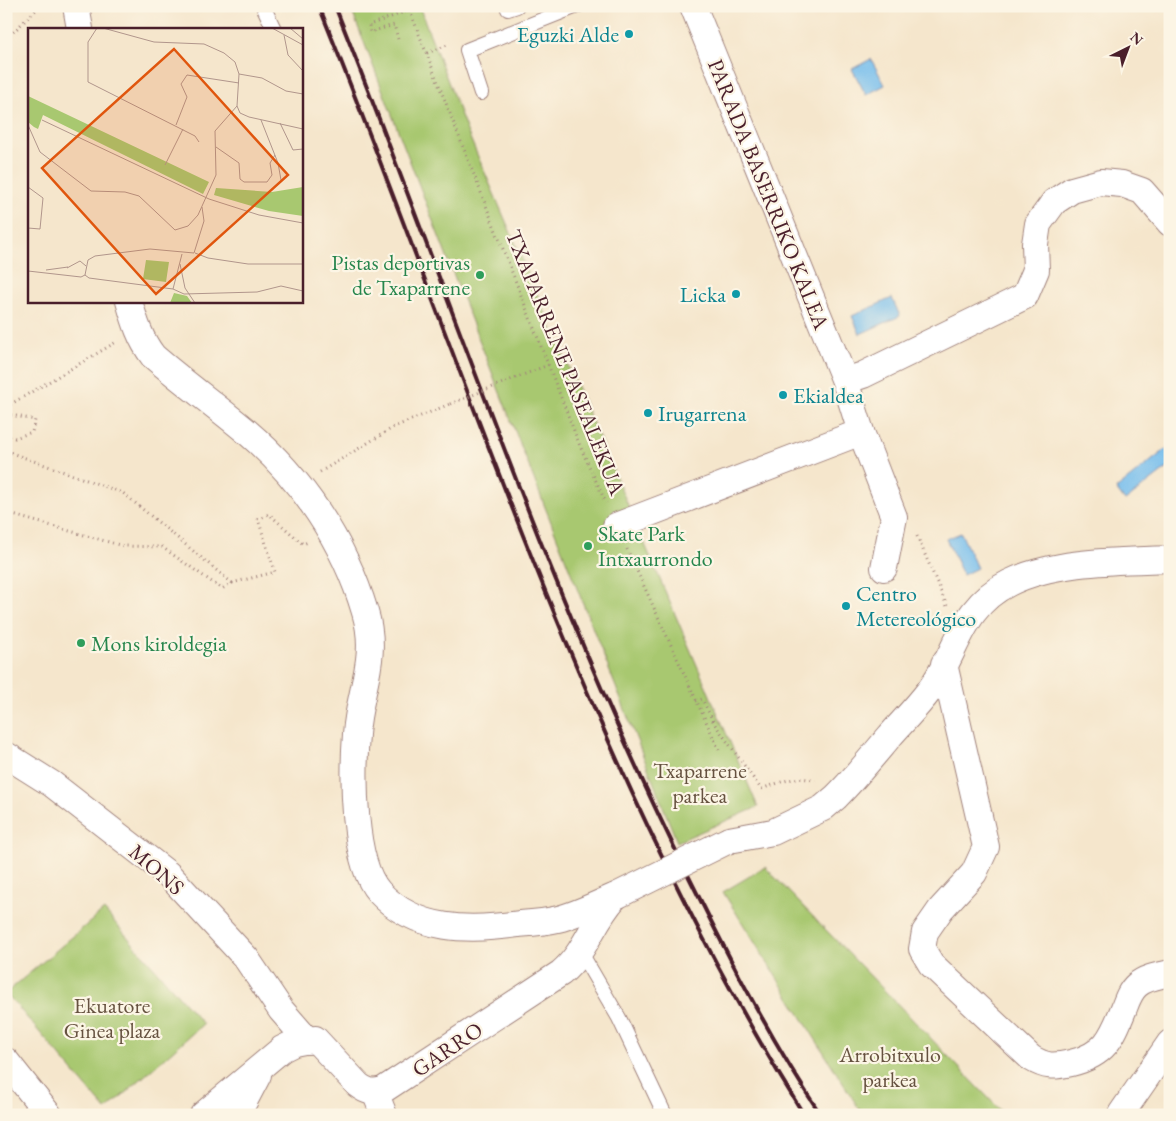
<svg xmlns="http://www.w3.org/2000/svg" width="1176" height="1121" font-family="'EB Garamond',serif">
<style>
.green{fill:#a8c870;stroke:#79744e}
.water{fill:#75bded;stroke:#606e8c}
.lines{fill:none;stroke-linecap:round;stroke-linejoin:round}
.lane-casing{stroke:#a0827c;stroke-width:16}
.street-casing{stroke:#a0827c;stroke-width:28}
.path{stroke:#a0827c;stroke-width:3;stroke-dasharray:1 4;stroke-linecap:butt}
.lane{stroke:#fff;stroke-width:14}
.street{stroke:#fff;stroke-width:26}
.rail{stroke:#4a1f2b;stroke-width:4}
.street-bridge-casing{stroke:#a0827c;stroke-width:28;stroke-linecap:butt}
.path-bridge{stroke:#a0827c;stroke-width:3;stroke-dasharray:1 4;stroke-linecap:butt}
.street-bridge{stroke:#fff;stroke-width:26}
.culture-dot{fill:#0f9aa8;stroke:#fcf5e5;stroke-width:2}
.leisure-dot{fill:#2e9e5b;stroke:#fcf5e5;stroke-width:2}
.labels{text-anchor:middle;stroke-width:4.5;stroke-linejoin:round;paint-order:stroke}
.culture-label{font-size:22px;fill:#0d838f;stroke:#fcf5e5;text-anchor:start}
.street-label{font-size:22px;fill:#4a1f2b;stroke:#fcf5e5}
.leisure-label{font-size:22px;fill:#27864d;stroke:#fcf5e5;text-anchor:start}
.park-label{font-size:22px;fill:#665240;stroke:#fcf5e5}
.inset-road{fill:none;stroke:#b1968c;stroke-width:1}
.view{fill:#e0560e;fill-opacity:0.15;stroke:#e0560e;stroke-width:2.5}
.inset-edge{fill:none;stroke:#4a1f2b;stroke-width:2.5}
</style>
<rect width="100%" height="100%" fill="#fcf5e5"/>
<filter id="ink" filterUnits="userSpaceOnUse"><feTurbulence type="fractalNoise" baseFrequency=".02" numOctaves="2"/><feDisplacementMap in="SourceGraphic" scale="10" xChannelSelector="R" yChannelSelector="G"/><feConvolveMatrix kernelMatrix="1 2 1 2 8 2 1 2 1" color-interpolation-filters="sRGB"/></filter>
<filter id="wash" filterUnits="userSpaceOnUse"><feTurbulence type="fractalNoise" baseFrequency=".0096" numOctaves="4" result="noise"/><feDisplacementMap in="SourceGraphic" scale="20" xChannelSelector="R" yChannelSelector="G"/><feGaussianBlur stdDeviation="1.12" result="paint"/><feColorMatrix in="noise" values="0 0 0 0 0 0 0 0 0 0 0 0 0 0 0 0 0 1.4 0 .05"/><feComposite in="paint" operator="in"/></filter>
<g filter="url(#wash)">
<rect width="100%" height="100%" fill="#f5e6cc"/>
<!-- green -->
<g class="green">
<path d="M 350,6 L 419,6 L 467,131 L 758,807 L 677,842 L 463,299 Z"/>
<path d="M 765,867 L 1005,1115 L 863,1115 L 723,892 Z"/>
<path d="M 104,910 L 203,1024 L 106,1110 L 6,993 Z"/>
</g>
<!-- water -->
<g class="water">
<path d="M 871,59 L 885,85 L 866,95 L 852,69 Z"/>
<path d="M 892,298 L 900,316 L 860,334 L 852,316 Z"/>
<path d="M 1170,446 L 1170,466 L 1125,501 L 1116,489 Z"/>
<path d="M 961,533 L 977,568 L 963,575 L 946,539 Z"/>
</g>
</g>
<g filter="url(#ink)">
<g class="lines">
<!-- lane casing -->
<g class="lane-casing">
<g id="lane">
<path d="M 263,6 L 274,29"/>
<path d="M 508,9 L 517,6"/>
<path d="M 481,93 L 467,50 L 577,6"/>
<path d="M 581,953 L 619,1018 L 665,1115"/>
</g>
</g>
<!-- street casing -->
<g class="street-casing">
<g id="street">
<path d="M 76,6 L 80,29"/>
<path d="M 693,6 L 845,381 L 861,432 L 894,517 L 884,568"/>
<path d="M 129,301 C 135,322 140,339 153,356 C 183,382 215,405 246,431 C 302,479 344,541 365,612 C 379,658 359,690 356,734 C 353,774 352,862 379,892 C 416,932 470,931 519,924 C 532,923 546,922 558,919 C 578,914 597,904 616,896"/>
<path d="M 845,381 L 863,375 L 1025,296 L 1036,270 L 1035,244 L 1038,224 L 1054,202 L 1072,190 L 1101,182 L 1122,184 L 1142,191 L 1170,223"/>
<path d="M 616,526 L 861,432"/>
<path d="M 944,664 L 986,847 L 974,873 L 941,909 L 925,932 L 922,949 L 931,964 L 1031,1058 C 1046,1067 1053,1067 1071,1063 C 1105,1055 1112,1038 1124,1008 C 1127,1000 1130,991 1137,985 C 1146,977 1159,976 1170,973"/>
<path d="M 6,755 L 52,784 L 168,874 L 246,958 L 281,1010 L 308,1041"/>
<path d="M 729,840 L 773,832 L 823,808 L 836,797 C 855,778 872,757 889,737 C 902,722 917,707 929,691 C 958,653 960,607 1009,583 C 1054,560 1121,561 1170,559"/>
<path d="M 6,1061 L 49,1115"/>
<path d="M 375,1092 L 384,1115"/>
<path d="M 1121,1114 L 1170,1043"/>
<path d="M 203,1115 L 282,1049 L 294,1043 L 315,1039 L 358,1085 C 367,1092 373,1093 383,1090 L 561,973 C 586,952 592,922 615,897"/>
<path d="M 237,1115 L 258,1075"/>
</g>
</g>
<!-- path -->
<g class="path">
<path d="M 408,6 L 580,446 L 606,503"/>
<path d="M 6,39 L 40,6"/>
<path d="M 398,39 L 394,25 L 370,32 L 369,25 L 410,10"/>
<path d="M 427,53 L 450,44"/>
<path d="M 6,407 L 118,341"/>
<path d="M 6,414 L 35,420 L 32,432 L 15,438 L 6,436"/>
<path d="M 6,451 L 123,493 L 232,583 L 222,589 L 162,547 L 123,546 L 6,513"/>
<path d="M 320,472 L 394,427 L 450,404"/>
<path d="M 917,536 L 947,606"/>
<path d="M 627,549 L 720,752"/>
<path d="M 232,583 L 275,572 L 258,519 L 269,514 L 303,544 L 308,542"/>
<path d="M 696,701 L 702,699 L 714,723 L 761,789 C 779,783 797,774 815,781"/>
</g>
<!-- lane -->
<use href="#lane" class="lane"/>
<!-- street -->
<use href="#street" class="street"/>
<!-- rail -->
<g class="rail">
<path d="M 319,6 C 470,379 589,772 804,1115"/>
<path d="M 335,6 C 448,289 543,580 677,853 C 721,942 766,1033 821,1115"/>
</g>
<!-- street-bridge casing -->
<g class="street-bridge-casing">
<path id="street-bridge" d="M 616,896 L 729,840"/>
</g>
<!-- path-bridge -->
<path class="path-bridge" d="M 450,404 L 548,365"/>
<!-- street-bridge -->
<use href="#street-bridge" class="street-bridge"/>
</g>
</g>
<!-- markers -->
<g class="culture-dot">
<circle cx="629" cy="34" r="5"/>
<circle cx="736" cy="294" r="5"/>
<circle cx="783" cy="395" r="5"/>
<circle cx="648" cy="413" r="5"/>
<circle cx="846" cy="606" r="5"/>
</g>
<g class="leisure-dot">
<circle cx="480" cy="275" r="5"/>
<circle cx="588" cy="546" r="5"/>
<circle cx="81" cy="643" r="5"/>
</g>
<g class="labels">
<!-- culture labels -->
<g class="culture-label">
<text x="619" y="42" text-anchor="end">Eguzki Alde</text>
<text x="726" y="302" text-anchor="end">Licka</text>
<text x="793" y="403">Ekialdea</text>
<text x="658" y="421">Irugarrena</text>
<text x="856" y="601">Centro<tspan x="856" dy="25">Metereológico</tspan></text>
</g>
<!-- street labels -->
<g class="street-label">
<text transform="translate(769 194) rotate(68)" y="8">PARADA BASERRIKO KALEA</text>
<text transform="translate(566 362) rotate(68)" y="8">TXAPARRENE PASEALEKUA</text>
<text transform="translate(157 869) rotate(41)" y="8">MONS</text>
<text transform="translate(447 1049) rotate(-34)" y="8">GARRO</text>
</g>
<!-- leisure labels -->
<g class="leisure-label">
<text x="470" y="270" text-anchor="end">Pistas deportivas<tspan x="470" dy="25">de Txaparrene</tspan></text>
<text x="598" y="541">Skate Park<tspan x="598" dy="25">Intxaurrondo</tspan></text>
<text x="91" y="651">Mons kiroldegia</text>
</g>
<!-- park labels -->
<g class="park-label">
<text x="700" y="778">Txaparrene<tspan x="700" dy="25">parkea</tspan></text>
<text x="112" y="1013">Ekuatore<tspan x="112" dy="25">Ginea plaza</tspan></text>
<text x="890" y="1062">Arrobitxulo<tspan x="890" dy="25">parkea</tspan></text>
</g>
</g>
<!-- overview -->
<g transform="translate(28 28)">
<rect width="275" height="275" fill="#f5e6cc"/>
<path d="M 0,68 L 181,154 L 175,166 L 15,87 L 10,101 L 6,99 L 0,94 ZM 275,159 L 275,188 L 241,183 L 186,167 L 188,160 L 244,164 ZM 118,232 L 141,234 L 138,254 L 115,251 ZM 146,265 L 159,268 L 164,275 L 142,275 Z" fill="#a8c870"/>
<path class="inset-road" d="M 69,0 L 60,14 L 60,54 L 167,108 L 171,114M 244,0 L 275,17M 262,0 L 275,11M 256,7 L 260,27 L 275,43M 211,46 L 234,50 L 258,63 L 275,66M 209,78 L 212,85 L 221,89 L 275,101M 14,92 L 181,171 L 231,187 L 275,195M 233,92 L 250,135 L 253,152M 252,95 L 265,122 L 275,121M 0,97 L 12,124 L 63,163 L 97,164 L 111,168 L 147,202 L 160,198 L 170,187 L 188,147 L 187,103 L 209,78 L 211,46 L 207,34 L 196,25 L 176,16 L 126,14 L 75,0M 148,97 L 159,69 L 153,56 L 159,47 L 211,55M 188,119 L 211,135 L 212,151 L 216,154 L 239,154 L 244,147 L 242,135 L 247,127M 137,137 L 155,101M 0,159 L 15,170 L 12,201 L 0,200M 167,225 L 180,230 L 220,236 L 275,236M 152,236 L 157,260 L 167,275M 39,240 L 52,233 L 58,238M 18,242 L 40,239M 0,243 L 53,249 L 57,247 L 61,250 L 145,261 L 154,226M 57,247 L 60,232 L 67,228 L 122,221 L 166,225 L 176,193 L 174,179M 145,261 L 156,266 L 229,264 L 253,258 L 275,263"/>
<path class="view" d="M 146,21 L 260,147 L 128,266 L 14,140 Z"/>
<rect width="275" height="275" class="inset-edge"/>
</g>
<!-- margin -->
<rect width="1176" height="1121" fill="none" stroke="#fcf5e5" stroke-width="25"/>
<!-- north arrow -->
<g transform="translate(1128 48) rotate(42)" stroke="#fcf5e5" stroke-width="4" paint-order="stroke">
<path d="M0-4L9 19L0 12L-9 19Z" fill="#4a1f2b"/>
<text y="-8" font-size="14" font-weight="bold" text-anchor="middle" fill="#4a1f2b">N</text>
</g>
</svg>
